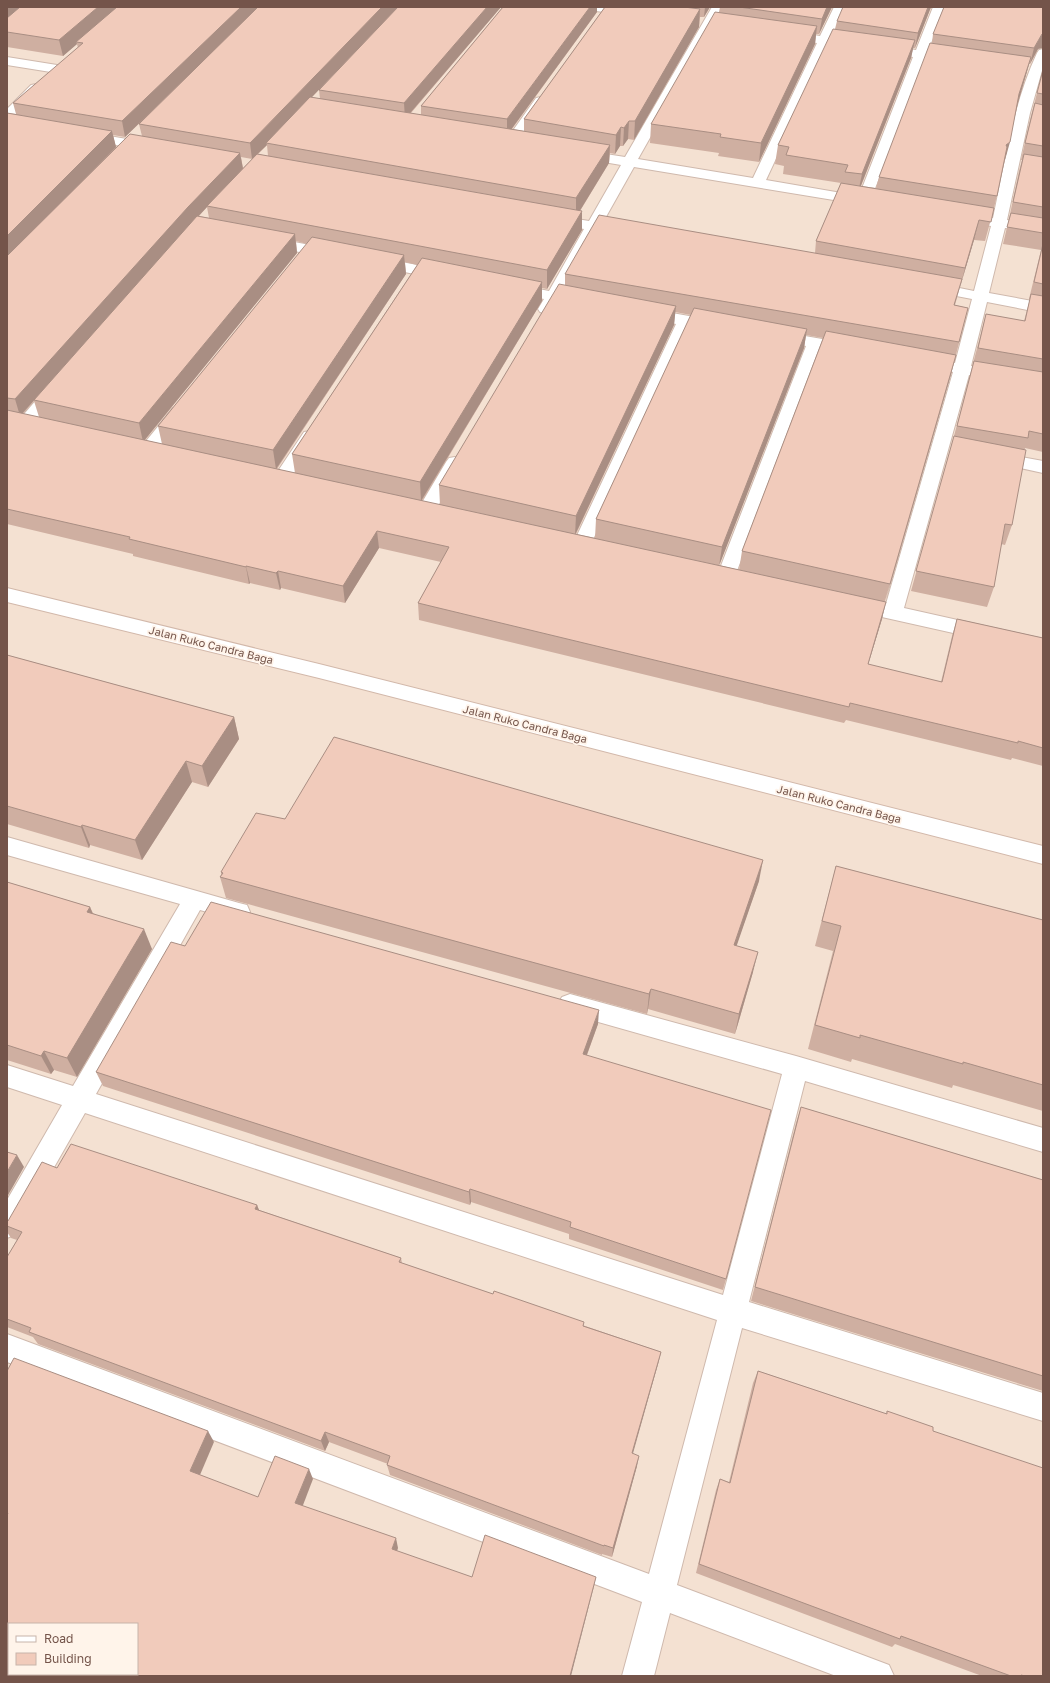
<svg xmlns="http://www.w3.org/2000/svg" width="1050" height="1683" font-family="'Golos Text',sans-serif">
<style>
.residential{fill:#f4e1d2;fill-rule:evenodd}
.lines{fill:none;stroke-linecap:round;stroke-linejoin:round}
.street-casing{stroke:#cfb9ad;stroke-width:2}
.secondary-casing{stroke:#d2b8aa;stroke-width:2}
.street{fill:#fff;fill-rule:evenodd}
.secondary{fill:#fff;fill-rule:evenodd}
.wall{fill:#cfafa1;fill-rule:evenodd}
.shaded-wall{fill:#a98e83}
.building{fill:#f1cbbb;stroke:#a98e83;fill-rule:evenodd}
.labels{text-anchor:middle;stroke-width:3.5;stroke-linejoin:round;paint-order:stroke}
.street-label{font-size:11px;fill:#74544a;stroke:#fff4ea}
</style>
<rect width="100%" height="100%" fill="#fcf0e4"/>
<!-- residential -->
<path class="residential" d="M 7,7 L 1043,7 L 1043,1676 L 7,1676 ZM 9,1624 L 137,1624 L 137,1674 L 9,1674 Z"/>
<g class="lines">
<!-- street casing -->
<g class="street-casing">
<g id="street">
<path d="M 590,7 L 624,7 L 638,9 L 640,12 L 638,15 L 634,16 L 596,11 L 592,10 Z"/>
<path d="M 712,7 L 724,7 L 638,159 L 753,178 L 817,43 L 787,39 L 783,38 L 781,35 L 783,32 L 787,31 L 820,36 L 834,7 L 846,7 L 832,38 L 916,50 L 933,7 L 945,7 L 928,51 L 960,56 L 961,59 L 960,62 L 955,63 L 925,59 L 869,204 L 864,205 L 634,167 L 602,224 L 626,229 L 628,232 L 626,235 L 621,236 L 597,232 L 563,293 L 587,298 L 589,301 L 587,304 L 581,306 L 558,302 L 552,312 L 546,314 L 540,312 L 538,309 L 544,299 L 508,292 L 505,289 L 508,286 L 513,284 L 549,291 L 584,229 L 547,222 L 545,219 L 547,216 L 552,215 L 589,221 L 621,165 L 580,158 L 575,157 L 573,154 L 575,151 L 580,150 L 625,157 ZM 829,45 L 913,57 L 859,196 L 766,180 Z"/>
<path d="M 1043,49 L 1043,67 L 1030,113 L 1007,220 L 1043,226 L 1043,234 L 1005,228 L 989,293 L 1043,303 L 1043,313 L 987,302 L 971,366 L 1043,379 L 1043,389 L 969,375 L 904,608 L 1043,639 L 1043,653 L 855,611 L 848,609 L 845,604 L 848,599 L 855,597 L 886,604 L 953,372 L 918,365 L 916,362 L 918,359 L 924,357 L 955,363 L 972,299 L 925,290 L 922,287 L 925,284 L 930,282 L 974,291 L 991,226 L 956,220 L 954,217 L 956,214 L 961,213 L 993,218 C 1005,163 1013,104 1037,53 L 1039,50 Z"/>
<path d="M 7,57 L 57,65 L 62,66 L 63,69 L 62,72 L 57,73 L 7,65 Z"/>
<path d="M 36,84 L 41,85 L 43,88 L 41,91 L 12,119 L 7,120 L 7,109 L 31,85 Z"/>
<path d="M 541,97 L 546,98 L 548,101 L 517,145 L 512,146 L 507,145 L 505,142 L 507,139 L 536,98 Z"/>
<path d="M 86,132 L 150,143 L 155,144 L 157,147 L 155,150 L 150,151 L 81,139 L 79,136 L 81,133 Z"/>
<path d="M 267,237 L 332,249 L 337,251 L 340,254 L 337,257 L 332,259 L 262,244 L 260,241 L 262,238 Z"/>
<path d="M 375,257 L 444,270 L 449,272 L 452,275 L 449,278 L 444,280 L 370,265 L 367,262 L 370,259 Z"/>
<path d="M 644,308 L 717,321 L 723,323 L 725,326 L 723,329 L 717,331 L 691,326 L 591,544 L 589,548 L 582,550 L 575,548 L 573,544 L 676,324 L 638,316 L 636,313 L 638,310 Z"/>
<path d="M 776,331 L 851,344 L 857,346 L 859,349 L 857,352 L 851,354 L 821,349 L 735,576 L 733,581 L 726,582 L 719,581 L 717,576 L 806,346 L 770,339 L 768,336 L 770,333 Z"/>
<path d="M 56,383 L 62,384 L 64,388 L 62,392 L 31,428 L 25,429 L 19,428 L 16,424 L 19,420 L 50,384 Z"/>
<path d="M 179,407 L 185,408 L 187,412 L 185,416 L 154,454 L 148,455 L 142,454 L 139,450 L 142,446 L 173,408 Z"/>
<path d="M 310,431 L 316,432 L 319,436 L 288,482 L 282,484 L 276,482 L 273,478 L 276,474 L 304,432 Z"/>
<path d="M 994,452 L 1043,461 L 1043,473 L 988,461 L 985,457 L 988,453 Z"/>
<path d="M 455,457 L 461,458 L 464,462 L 435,511 L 432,515 L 426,517 L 420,515 L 417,511 L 446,462 L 449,458 Z"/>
<path d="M 7,837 L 239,903 L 247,905 L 250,912 L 247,919 L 239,921 L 200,910 L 96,1094 L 723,1295 L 782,1074 L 570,1014 L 562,1011 L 558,1004 L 562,997 L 570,994 L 796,1056 L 1043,1128 L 1043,1152 L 805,1081 L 749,1302 L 1043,1393 L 1043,1421 L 742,1328 L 677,1585 L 889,1665 L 894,1676 L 836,1676 L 670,1613 L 654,1676 L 622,1676 L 642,1602 L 7,1362 L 7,1334 L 649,1574 L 717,1320 L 85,1113 L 16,1234 L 7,1238 L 7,1200 L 62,1105 L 7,1087 L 7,1065 L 73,1086 L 180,904 L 7,855 Z"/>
</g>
</g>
<!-- secondary casing -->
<g class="secondary-casing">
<path id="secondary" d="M 7,588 L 319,664 L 1043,846 L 1043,864 L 319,678 L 7,602 Z"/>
</g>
<!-- street -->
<use href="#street" class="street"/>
<!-- secondary -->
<use href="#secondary" class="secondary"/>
</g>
<!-- wall -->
<g class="wall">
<path d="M 7,7 L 398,7 L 312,97 L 320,99 L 319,90 L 398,7 L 501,7 L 411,113 L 421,115 L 421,106 L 503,7 L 597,7 L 597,12 L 512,129 L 524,131 L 524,119 L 605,7 L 710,7 L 704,17 L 700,17 L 699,27 L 634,140 L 628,139 L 623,146 L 620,146 L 615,154 L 610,153 L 609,163 L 580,211 L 582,230 L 547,289 L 542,288 L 542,301 L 422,501 L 440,505 L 439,485 L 565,285 L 565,274 L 815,253 L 816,241 L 841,183 L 783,174 L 784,166 L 775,164 L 778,145 L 835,29 L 837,21 L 931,7 L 915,48 L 913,48 L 911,58 L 861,186 L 876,188 L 879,177 L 932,43 L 933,34 L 944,7 L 1038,49 L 1030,64 L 1029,64 L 1018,103 L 994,208 L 985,241 L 974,240 L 960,287 L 955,305 L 968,308 L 951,374 L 885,601 L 882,619 L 868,665 L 941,682 L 952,636 L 957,619 L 1043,638 L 1043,766 L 1012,758 L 1011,760 L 846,720 L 844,723 L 419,620 L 418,603 L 441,562 L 379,548 L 345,603 L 281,588 L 280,590 L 250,583 L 249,584 L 133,556 L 133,554 L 7,524 L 7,113 L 16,114 L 13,103 L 78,48 L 77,44 L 63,56 L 7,47 ZM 175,89 L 139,124 L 142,136 L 116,147 L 113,135 L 125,137 ZM 267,145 L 268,156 L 258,154 ZM 241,157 L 252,159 L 243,168 ZM 207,207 L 209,218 L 199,216 ZM 296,241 L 307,244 L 158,426 L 162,444 L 145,440 L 297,253 ZM 405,262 L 417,265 L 292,454 L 295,473 L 277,469 L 406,274 ZM 675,312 L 691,315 L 596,519 L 595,538 L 576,534 L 674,325 ZM 806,335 L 823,338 L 742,551 L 739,570 L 719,565 L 804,348 ZM 34,401 L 39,417 L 23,414 Z"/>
<path d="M 720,7 L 832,7 L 819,34 L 816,34 L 815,44 L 759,162 L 718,156 L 719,153 L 650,143 L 651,124 L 719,12 Z"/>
<path d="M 1043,70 L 1043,452 L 1025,448 L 1012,525 L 1005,545 L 1001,544 L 994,587 L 987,607 L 911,591 L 954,436 L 986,314 L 1024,321 L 1030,299 L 1029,299 L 1041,250 L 1003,244 L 1009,219 L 1019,171 L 1022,160 L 1021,160 L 1030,120 Z"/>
<path d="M 7,655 L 234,717 L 239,739 L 208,787 L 192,782 L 142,860 L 90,845 L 89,848 L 7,824 Z"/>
<path d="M 285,819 L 759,881 L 736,946 L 753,972 L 735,1034 L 648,1009 L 647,1014 L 226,898 L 220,877 L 221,875 L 221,872 Z"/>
<path d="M 836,866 L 1043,920 L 1043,1111 L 953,1085 L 952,1088 L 852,1059 L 851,1062 L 808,1049 L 833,951 L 815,946 Z"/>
<path d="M 7,882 L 90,907 L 93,913 L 152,949 L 77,1077 L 54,1070 L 51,1074 L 7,1060 Z"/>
<path d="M 185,946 L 598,1024 L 587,1055 L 726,1279 L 723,1290 L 569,1239 L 569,1234 L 471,1202 L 470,1205 L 103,1086 L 96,1072 Z"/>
<path d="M 801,1107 L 1043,1180 L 1043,1391 L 751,1301 L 796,1123 Z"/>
<path d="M 57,1168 L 257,1205 L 259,1210 L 401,1258 L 402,1263 L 661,1352 L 658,1364 L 632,1454 L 637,1466 L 612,1557 L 602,1554 L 602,1555 L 390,1475 L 387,1465 L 388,1464 L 329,1442 L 325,1451 L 38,1344 L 33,1337 L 7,1327 L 7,1257 L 17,1240 L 11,1238 L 7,1232 L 7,1222 Z"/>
<path d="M 758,1371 L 886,1414 L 887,1411 L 933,1431 L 1043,1676 L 982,1676 L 895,1644 L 892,1647 L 696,1573 L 716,1490 L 720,1479 L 729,1482 L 753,1383 Z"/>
</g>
<!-- shaded-wall -->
<g class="shaded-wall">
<path d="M 7,7 L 25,7 L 7,21 Z"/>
<path d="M 98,7 L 120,7 L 76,42 L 77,44 L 63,56 L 59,40 Z"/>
<path d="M 241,7 L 259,7 L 125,137 L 122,121 Z"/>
<path d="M 382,7 L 398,7 L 268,143 L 266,143 L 267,145 L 252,159 L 250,143 Z"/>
<path d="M 487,7 L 501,7 L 405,119 L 404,103 Z"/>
<path d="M 590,7 L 597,7 L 597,12 L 507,135 L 507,119 Z"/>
<path d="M 705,7 L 710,7 L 704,17 Z"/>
<path d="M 827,7 L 832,7 L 819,34 L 822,19 Z"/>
<path d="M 928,7 L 931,7 L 915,48 L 918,33 Z"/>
<path d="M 700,9 L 699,27 L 634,140 L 635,121 Z"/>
<path d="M 817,26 L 815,44 L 759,162 L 761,143 Z"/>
<path d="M 1043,33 L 1043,48 L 1038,49 L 1030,64 L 1034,48 L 1042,34 Z"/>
<path d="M 915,40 L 911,58 L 858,193 L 862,174 Z"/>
<path d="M 1031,57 L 1026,75 L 1015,113 L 1019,94 Z"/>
<path d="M 629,121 L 628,139 L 623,146 L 624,128 Z"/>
<path d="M 621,127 L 620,146 L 615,154 L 616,135 Z"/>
<path d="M 112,131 L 116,147 L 7,258 L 7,236 Z"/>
<path d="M 1010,142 L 1005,160 L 1006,145 Z"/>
<path d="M 610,145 L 609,163 L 576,217 L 576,198 Z"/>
<path d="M 240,153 L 243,169 L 207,206 L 207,207 L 191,224 L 20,416 L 15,399 L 188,207 Z"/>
<path d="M 582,211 L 582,230 L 547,289 L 547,270 Z"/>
<path d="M 979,220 L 974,240 L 960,287 L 965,268 Z"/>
<path d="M 295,234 L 297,253 L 143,442 L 139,423 Z"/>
<path d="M 404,255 L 406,274 L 276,469 L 273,450 Z"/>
<path d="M 542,282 L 542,301 L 421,501 L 420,482 Z"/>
<path d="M 676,306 L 674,325 L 575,535 L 576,516 Z"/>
<path d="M 807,329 L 804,348 L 719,566 L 722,547 Z"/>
<path d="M 956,355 L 951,374 L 885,603 L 890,584 Z"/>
<path d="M 377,531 L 379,548 L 345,603 L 343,586 Z"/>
<path d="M 246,566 L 250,583 L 249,584 L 246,567 Z"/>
<path d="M 278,571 L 281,588 L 280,590 L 276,573 Z"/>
<path d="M 886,602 L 882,619 L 863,681 L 868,664 Z"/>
<path d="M 234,717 L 239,739 L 208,787 L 202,766 Z"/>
<path d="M 186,761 L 192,782 L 142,860 L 135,840 Z"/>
<path d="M 82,825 L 90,845 L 89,848 L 81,827 Z"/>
<path d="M 763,860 L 759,881 L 730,965 L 734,945 Z"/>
<path d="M 90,907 L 98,927 L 87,912 Z"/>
<path d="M 144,929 L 152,949 L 77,1077 L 67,1058 Z"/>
<path d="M 758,952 L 753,972 L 735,1034 L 739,1014 Z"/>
<path d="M 651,989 L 648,1009 L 647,1014 L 649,994 Z"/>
<path d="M 599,1010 L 598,1024 L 582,1068 L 583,1054 Z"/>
<path d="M 44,1051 L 54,1070 L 51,1074 L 41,1056 Z"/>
<path d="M 17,1155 L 24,1167 L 7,1197 L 7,1172 Z"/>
<path d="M 470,1189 L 471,1202 L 470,1205 L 469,1192 Z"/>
<path d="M 257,1205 L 262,1218 L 255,1209 Z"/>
<path d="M 661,1352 L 658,1364 L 630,1464 L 632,1453 Z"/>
<path d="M 208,1431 L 214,1442 L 197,1482 L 190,1471 Z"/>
<path d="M 325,1432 L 329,1442 L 325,1451 L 321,1441 Z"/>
<path d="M 639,1456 L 637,1466 L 612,1557 L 613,1548 Z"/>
<path d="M 309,1469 L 313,1479 L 300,1513 L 295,1503 Z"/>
<path d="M 396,1538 L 398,1548 L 395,1558 L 392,1549 Z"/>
<path d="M 596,1577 L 594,1586 L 571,1676 L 570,1676 Z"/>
</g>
<!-- building -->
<g class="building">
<path d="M 20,7 L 98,7 L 59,40 L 7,32 L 7,18 Z"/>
<path d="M 117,7 L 241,7 L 122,121 L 13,103 L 83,43 L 76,42 Z"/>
<path d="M 258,7 L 382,7 L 250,143 L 139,124 Z"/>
<path d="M 398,7 L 487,7 L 404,103 L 319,90 Z"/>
<path d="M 503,7 L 590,7 L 507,119 L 421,106 Z"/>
<path d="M 605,7 L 684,7 L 700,9 L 635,121 L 629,121 L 624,128 L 621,127 L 616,135 L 524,119 Z"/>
<path d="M 739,7 L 827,7 L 822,19 Z"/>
<path d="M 843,7 L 928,7 L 918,33 L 837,21 Z"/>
<path d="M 944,7 L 1043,7 L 1043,33 L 1042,34 L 1034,48 L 933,34 Z"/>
<path d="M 715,12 L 817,26 L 761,143 L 720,137 L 721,134 L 651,124 Z"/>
<path d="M 833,29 L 915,40 L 862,174 L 845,172 L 848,165 L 786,155 L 789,147 L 778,145 Z"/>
<path d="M 930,43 L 1031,57 L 1019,94 L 1010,142 L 1006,145 L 1007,147 L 997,196 L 879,177 Z"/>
<path d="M 1043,70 L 1043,94 L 1037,93 Z"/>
<path d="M 310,97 L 610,145 L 576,198 L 266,143 Z"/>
<path d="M 1035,103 L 1043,105 L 1043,146 L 1025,143 Z"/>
<path d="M 7,113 L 112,131 L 7,236 Z"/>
<path d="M 130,134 L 240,153 L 188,207 L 15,399 L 7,398 L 7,256 Z"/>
<path d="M 257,154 L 582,211 L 547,270 L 207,206 Z"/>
<path d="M 1024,154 L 1043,157 L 1043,207 L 1013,202 Z"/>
<path d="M 841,183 L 994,208 L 991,222 L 979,220 L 965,268 L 816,241 Z"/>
<path d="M 1011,213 L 1043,218 L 1043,233 L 1007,227 Z"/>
<path d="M 599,215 L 962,279 L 954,305 L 968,308 L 959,342 L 565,274 Z"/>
<path d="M 197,216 L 295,234 L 139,423 L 34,400 Z"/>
<path d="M 312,237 L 404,255 L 273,450 L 158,426 Z"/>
<path d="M 1043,244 L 1043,284 L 1034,282 Z"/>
<path d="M 422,258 L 542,282 L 420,482 L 292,454 Z"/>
<path d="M 559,284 L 676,306 L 576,516 L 439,485 Z"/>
<path d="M 1031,294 L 1043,296 L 1043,359 L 978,348 L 986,314 L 1025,321 Z"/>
<path d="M 694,308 L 807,329 L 722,547 L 596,519 Z"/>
<path d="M 826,331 L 956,355 L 890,584 L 742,551 Z"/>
<path d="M 974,361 L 1043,372 L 1043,434 L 1029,431 L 1028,438 L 957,426 Z"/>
<path d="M 7,410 L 886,602 L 868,664 L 942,682 L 957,619 L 1043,638 L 1043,748 L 1018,741 L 1018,743 L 850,703 L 849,707 L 418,603 L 449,547 L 377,531 L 343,586 L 278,571 L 276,573 L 246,566 L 246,567 L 129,539 L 130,537 L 7,509 Z"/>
<path d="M 954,436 L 1026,450 L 1012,525 L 1005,524 L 994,587 L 916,571 Z"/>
<path d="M 7,655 L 234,717 L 202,766 L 186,761 L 135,840 L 82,825 L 81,827 L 7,806 Z"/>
<path d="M 334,737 L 763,860 L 734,945 L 758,952 L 739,1014 L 651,989 L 649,994 L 220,877 L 223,873 L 221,872 L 256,813 L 285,819 Z"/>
<path d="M 836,866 L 1043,920 L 1043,1085 L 963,1062 L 963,1064 L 860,1035 L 860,1038 L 815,1025 L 841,926 L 822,921 Z"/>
<path d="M 7,882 L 90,907 L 87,912 L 144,929 L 67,1058 L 44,1051 L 41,1056 L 7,1045 Z"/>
<path d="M 211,902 L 599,1010 L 583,1054 L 771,1110 L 726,1279 L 570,1227 L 571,1222 L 470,1189 L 469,1192 L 96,1072 L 171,942 L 185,946 Z"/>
<path d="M 801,1107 L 1043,1180 L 1043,1376 L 755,1287 Z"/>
<path d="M 71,1144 L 257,1205 L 255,1209 L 401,1258 L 399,1262 L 493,1294 L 494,1291 L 584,1322 L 583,1326 L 661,1352 L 632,1453 L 639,1456 L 613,1548 L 604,1545 L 604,1546 L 387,1465 L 390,1456 L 325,1432 L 321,1441 L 29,1332 L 31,1328 L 7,1319 L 7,1257 L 22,1232 L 7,1226 L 7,1222 L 8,1221 L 42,1162 L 57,1168 Z"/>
<path d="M 7,1152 L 17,1155 L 7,1172 Z"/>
<path d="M 14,1358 L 208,1431 L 190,1471 L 258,1497 L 275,1456 L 309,1469 L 295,1503 L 396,1538 L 392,1549 L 472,1577 L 485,1535 L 596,1577 L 570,1676 L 7,1676 L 7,1515 L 8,1513 L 7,1512 L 7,1371 ZM 9,1624 L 137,1624 L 137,1674 L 9,1674 Z"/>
<path d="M 758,1371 L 887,1414 L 887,1411 L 933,1427 L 933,1431 L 1043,1468 L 1043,1676 L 1025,1676 L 1021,1675 L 1021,1676 L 1011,1676 L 901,1636 L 900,1639 L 699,1564 L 720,1479 L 730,1483 Z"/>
</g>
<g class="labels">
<!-- street labels -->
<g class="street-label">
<text transform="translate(211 645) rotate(14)" y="4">Jalan Ruko Candra Baga</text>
<text transform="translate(525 724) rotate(14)" y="4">Jalan Ruko Candra Baga</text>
<text transform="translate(839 804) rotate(14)" y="4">Jalan Ruko Candra Baga</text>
</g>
</g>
<!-- border -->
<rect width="1050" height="1683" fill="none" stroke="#74544a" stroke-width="16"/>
<!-- legend -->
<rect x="8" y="1623" width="130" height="52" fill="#fff4ea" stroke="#c7b4aa"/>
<rect x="16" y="1636" width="20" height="6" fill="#ffffff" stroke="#c7b4aa"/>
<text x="44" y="1643" font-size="12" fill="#74544a">Road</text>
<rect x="16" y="1653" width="20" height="12" fill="#f1cbbb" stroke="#c7b4aa"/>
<text x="44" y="1663" font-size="12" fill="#74544a">Building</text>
</svg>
